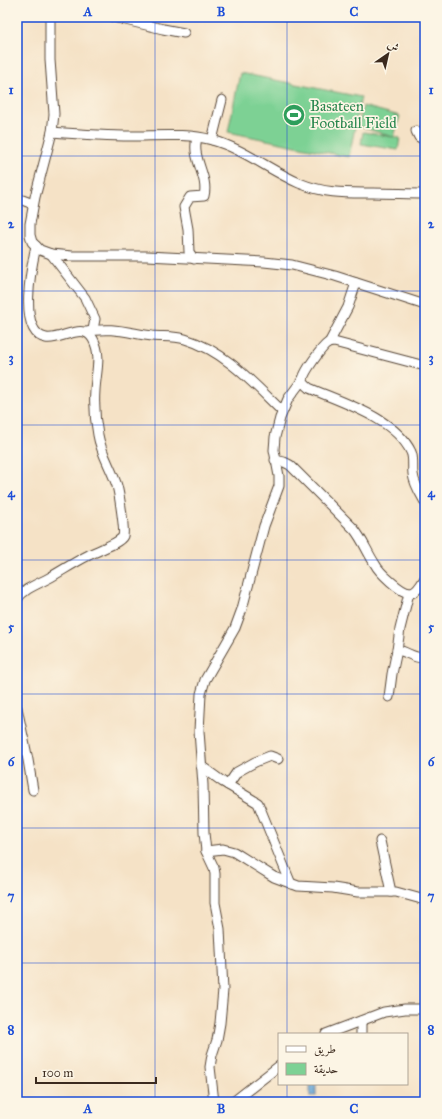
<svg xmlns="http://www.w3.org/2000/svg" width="442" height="1119" font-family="'IM FELL Great Primer',Amiri,serif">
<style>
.green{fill:#7dd194;stroke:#5c7e59}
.water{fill:#62a3d5;stroke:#4e667a}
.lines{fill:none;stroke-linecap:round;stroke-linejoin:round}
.minor-casing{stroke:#574637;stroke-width:11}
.minor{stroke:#fff;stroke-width:9}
.grid{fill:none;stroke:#1d4ed8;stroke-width:1;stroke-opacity:0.55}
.labels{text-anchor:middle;stroke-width:3.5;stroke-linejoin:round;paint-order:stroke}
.leisure-label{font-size:15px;fill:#27864d;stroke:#fcf5e5;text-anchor:start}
.neatline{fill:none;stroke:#1d4ed8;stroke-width:1.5}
.grid-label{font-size:13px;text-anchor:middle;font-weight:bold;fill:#1d4ed8}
</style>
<rect width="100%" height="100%" fill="#fcf5e5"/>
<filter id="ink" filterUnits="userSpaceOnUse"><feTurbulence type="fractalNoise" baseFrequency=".025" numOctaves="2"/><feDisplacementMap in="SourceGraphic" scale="8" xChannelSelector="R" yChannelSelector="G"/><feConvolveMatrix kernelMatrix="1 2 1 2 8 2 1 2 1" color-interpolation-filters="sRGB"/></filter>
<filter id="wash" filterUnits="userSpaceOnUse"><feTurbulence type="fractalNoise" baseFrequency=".012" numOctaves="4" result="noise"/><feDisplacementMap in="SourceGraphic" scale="16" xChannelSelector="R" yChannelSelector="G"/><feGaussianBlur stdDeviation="0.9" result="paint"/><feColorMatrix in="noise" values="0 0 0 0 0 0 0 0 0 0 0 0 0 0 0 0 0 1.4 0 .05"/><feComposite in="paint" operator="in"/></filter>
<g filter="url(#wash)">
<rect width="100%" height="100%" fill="#f5e2c6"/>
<!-- green -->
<g class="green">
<path d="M 240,73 L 361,97 L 349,157 L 228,132 Z"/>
<path d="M 363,106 L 400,116 L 394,137 L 400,138 L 398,150 L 361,144 L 363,132 L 393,137 L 358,126 Z"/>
</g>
<!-- water -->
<rect class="water" x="310" y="1084" width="6" height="12"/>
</g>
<g filter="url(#ink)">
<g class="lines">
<!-- minor casing -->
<g class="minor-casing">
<g id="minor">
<path d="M 50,17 L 50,60 L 54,114 L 52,132 L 35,197 L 30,224 L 30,235 L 32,242 L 40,250 L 51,254 L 72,256 L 147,256 L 264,262 L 292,265 L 335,276 L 425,305"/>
<path d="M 113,17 L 163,29 L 184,33"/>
<path d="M 416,131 L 419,137 L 425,140"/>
<path d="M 52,132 C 78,134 104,136 131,136 C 157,136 187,133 212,140 C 244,149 269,170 299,183 C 326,194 345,193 373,193 C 391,193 408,194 425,194"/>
<path d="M 212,140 L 222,100"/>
<path d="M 17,198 L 33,204"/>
<path d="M 51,254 L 85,298 L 95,319 L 93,330"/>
<path d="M 194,259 L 189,252 L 188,229 L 184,207 L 190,197 L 204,196 C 209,176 191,159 197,138"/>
<path d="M 86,332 C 110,326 129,333 152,336 C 163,337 175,336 185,339 C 225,351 253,383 282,411"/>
<path d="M 329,343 L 348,307 L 356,283"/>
<path d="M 425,366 L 334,342 C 332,342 330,342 328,343 C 322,347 303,373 303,380 C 303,384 306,385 309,388 C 341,402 395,418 411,452 C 414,458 412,467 413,474 C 414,484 420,493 425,502"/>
<path d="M 275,460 L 284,462 L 290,465 L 354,529 C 363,540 367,552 375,564 C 379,572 401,593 410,593 C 417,593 422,583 425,578"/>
<path d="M 409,593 L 400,629 L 397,650 C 407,651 415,660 425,657"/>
<path d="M 17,599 C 25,588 38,584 49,578 C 63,570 75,562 89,555 C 96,551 120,543 123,536 C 125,531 119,490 116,483 C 110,466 101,453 98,435 C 95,420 94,405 95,390 C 96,372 102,355 93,339 C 83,321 61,341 46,338 C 17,333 32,264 36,246"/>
<path d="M 389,697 L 392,674 L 397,650"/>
<path d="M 17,708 L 28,760 L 33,790"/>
<path d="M 201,766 L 223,782 L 258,803 L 291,884"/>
<path d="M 228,785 L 237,772 L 255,762 L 270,756 L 278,759"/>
<path d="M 380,841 L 391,892"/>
<path d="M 206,851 L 223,849 L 234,852 L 274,877 L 298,886 L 333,888 L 358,892 L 396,892 L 425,900"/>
<path d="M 326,1034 L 384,1012 L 405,1009 L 425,1009"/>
<path d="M 361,1034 L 361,1021"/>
<path d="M 214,1102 L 210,1067 L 212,1055 L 217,1040 L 220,1023 L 223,990 L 220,929 L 215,903 L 215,874 L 214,868 L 206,851 L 204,833 L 203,785 L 199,731 L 201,694 L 205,680 L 235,628 L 242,609 L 264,526 L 279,486 L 279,476 L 274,450 L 275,437 L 280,418 L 288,399 L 303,379"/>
<path d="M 233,1102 L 279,1066"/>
</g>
</g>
<!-- minor -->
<use href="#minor" class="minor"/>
</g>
</g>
<!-- grid -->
<path class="grid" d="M 155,17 L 155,1102M 287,17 L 287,1034M 17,156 L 425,156M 17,291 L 425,291M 17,425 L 425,425M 17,560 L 425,560M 17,694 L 425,694M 17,828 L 425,828M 17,963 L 425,963M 287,1084 L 287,1102"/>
<!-- icons -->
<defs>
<g id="stadium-disc" transform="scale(1.15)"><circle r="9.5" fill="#2e9e5b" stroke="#fcf5e5"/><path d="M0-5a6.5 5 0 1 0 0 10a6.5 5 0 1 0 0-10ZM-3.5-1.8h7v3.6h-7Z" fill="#fff"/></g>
</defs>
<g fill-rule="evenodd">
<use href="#stadium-disc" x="294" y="115"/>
</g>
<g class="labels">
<!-- leisure labels -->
<g class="leisure-label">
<text x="310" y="111">Basateen<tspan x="310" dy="17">Football Field</tspan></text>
</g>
</g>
<!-- margin -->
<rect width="442" height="1119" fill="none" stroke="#fcf5e5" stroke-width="44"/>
<!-- legend -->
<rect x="278" y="1033" width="130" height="52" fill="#fcf5e5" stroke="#afa495"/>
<rect x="286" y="1046" width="20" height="6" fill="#ffffff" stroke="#afa495"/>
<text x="314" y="1053" font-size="12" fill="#3b2a1e">طريق</text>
<rect x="286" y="1063" width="20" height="12" fill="#7dd194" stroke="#afa495"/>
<text x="314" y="1073" font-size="12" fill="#3b2a1e">حديقة</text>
<!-- north arrow -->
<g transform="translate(388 54) rotate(34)" stroke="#fcf5e5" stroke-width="3" paint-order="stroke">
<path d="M0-3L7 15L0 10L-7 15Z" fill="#3b2a1e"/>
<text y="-6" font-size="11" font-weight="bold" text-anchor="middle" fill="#3b2a1e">ش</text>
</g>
<!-- scale -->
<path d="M36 1077v6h120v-6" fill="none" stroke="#3b2a1e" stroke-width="2"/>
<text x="42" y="1077" font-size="12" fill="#3b2a1e" stroke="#fcf5e5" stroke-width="3" paint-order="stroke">100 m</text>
<rect x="22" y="22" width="398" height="1075" class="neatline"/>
<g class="grid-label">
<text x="88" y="16">A</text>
<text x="221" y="16">B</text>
<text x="354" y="16">C</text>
<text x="11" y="94">1</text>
<text x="431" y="94">1</text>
<text x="11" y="228">2</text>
<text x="431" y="228">2</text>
<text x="11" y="362">3</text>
<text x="431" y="362">3</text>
<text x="11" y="497">4</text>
<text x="431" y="497">4</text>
<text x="11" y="631">5</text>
<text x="431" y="631">5</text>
<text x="11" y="766">6</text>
<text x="431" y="766">6</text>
<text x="11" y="900">7</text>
<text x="431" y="900">7</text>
<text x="11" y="1034">8</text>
<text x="431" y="1034">8</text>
<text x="88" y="1113">A</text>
<text x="221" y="1113">B</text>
<text x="354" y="1113">C</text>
</g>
</svg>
